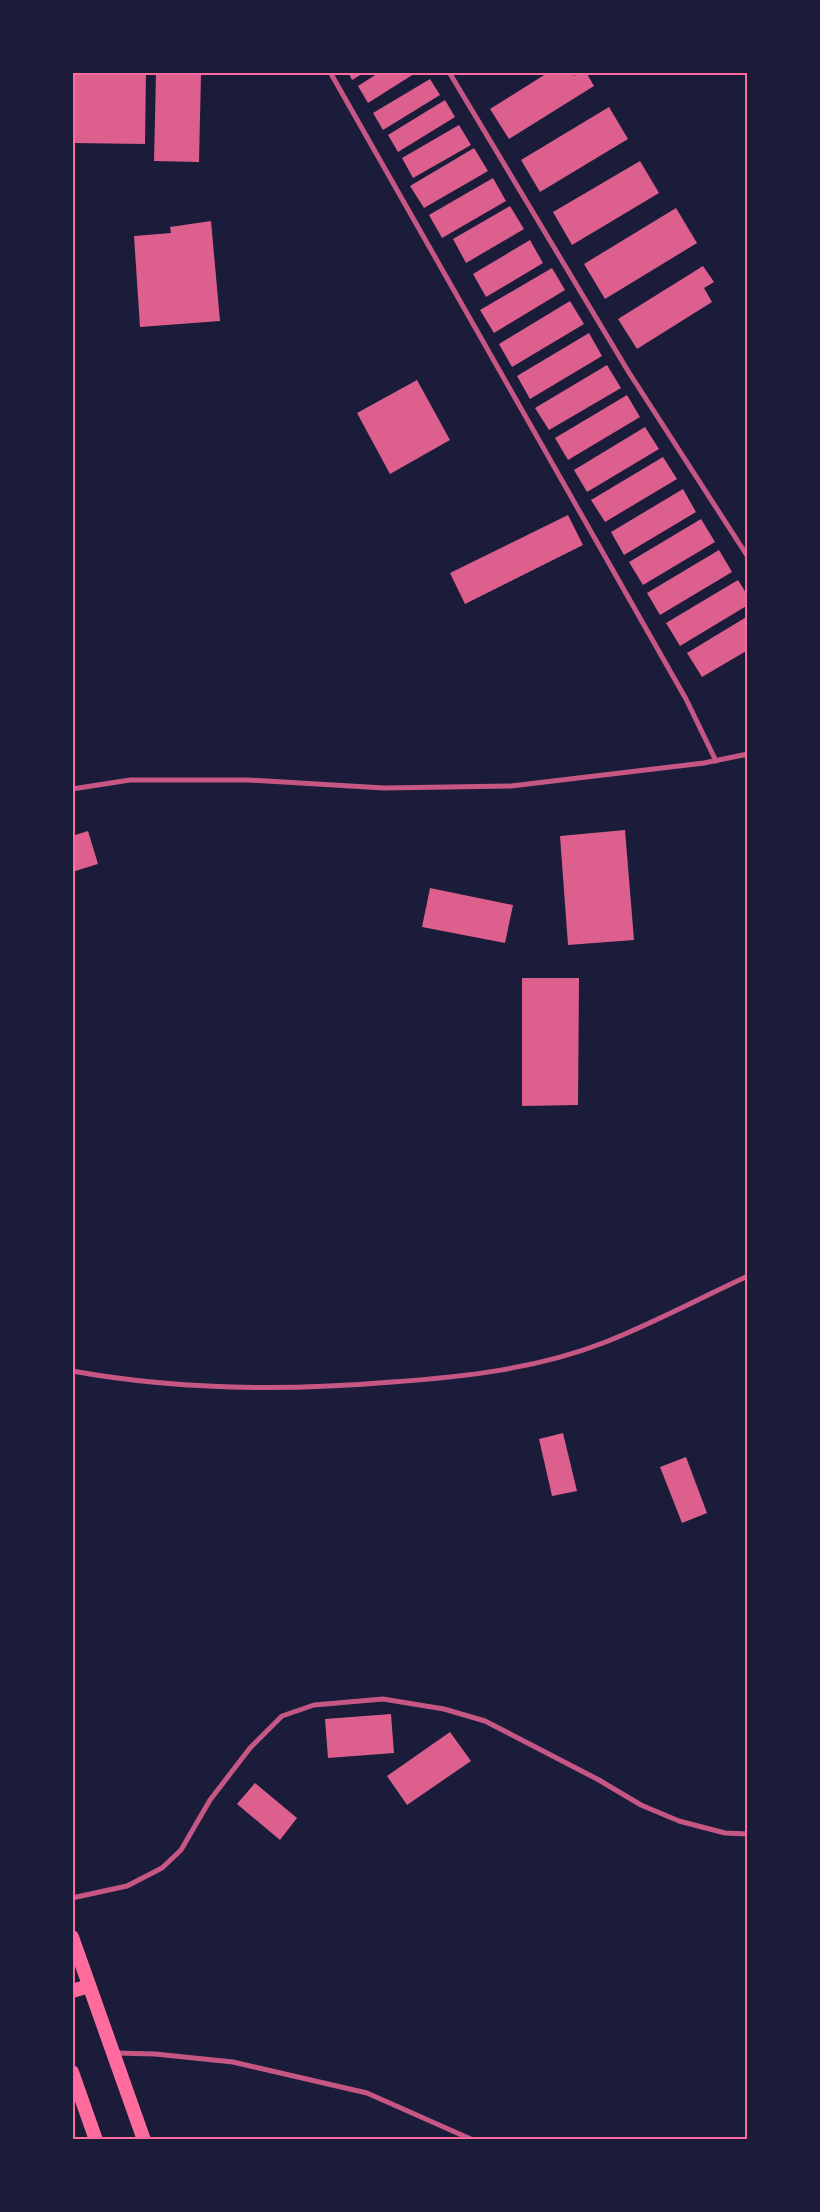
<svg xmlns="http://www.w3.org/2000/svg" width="820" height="2212" font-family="'Roboto Condensed',sans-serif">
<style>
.building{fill:#dd5f8e}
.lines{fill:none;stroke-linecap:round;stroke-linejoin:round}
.minor{stroke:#c65784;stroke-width:5}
.trunk{stroke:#ff6b9d;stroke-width:14}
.neatline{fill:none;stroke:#ff6b9d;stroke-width:2}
</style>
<rect width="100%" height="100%" fill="#1b1b3a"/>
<!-- building -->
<g class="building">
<path d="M 72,72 L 146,72 L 145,144 L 72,143 Z"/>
<path d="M 348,72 L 365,72 L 352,80 Z"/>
<path d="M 380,72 L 417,72 L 368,103 L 358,86 Z"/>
<path d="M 549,72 L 572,72 L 574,76 L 580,72 L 586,72 L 594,86 L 509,139 L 490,109 Z"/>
<path d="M 156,73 L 201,74 L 199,162 L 154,161 Z"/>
<path d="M 430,79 L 440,95 L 383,130 L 373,113 Z"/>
<path d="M 445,100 L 455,117 L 398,152 L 388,135 Z"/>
<path d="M 609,107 L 628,139 L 540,192 L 521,160 Z"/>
<path d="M 459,125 L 471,145 L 413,178 L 402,158 Z"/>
<path d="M 474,148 L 488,171 L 424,208 L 410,186 Z"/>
<path d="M 640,161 L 659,193 L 572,245 L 553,212 Z"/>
<path d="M 493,178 L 506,201 L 442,238 L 429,215 Z"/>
<path d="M 510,206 L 524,229 L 466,263 L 453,239 Z"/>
<path d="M 676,208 L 697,243 L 605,299 L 584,264 Z"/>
<path d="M 211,221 L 220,321 L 140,327 L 134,236 L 171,233 L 170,227 Z"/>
<path d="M 530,240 L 543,263 L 486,297 L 473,274 Z"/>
<path d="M 703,266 L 714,282 L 704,288 L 712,302 L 637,349 L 618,319 Z"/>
<path d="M 552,268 L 565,290 L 494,333 L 480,310 Z"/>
<path d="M 570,301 L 584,324 L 512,367 L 499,344 Z"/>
<path d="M 589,333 L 602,356 L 530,399 L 517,376 Z"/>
<path d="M 607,365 L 621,388 L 549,430 L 535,408 Z"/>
<path d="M 417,380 L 450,440 L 390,474 L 357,413 Z"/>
<path d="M 627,395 L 640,417 L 568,460 L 555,438 Z"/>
<path d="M 645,427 L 659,449 L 587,492 L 574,470 Z"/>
<path d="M 663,457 L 677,479 L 605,522 L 591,500 Z"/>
<path d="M 683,489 L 696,512 L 624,555 L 611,532 Z"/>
<path d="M 568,515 L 583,545 L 465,604 L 450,573 Z"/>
<path d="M 701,519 L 715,542 L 643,585 L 629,562 Z"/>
<path d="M 719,550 L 732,572 L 660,615 L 647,593 Z"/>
<path d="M 738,580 L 748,596 L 748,605 L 680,646 L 666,623 Z"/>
<path d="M 748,616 L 748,650 L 702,677 L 687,653 Z"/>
<path d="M 625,830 L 634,940 L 568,945 L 560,836 Z"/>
<path d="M 88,831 L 98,864 L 72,872 L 72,836 Z"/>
<path d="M 430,888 L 513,905 L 505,943 L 422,927 Z"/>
<path d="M 522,978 L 579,978 L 578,1105 L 522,1106 Z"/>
<path d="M 563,1433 L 577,1491 L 552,1496 L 539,1439 Z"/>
<path d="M 686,1457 L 707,1513 L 682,1523 L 660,1467 Z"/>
<path d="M 391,1714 L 394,1753 L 328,1758 L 325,1719 Z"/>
<path d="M 450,1732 L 471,1761 L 407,1805 L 387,1776 Z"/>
<path d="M 255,1783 L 297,1818 L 280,1840 L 237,1804 Z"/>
</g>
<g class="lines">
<!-- minor -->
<g class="minor">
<path d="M 330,72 L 686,699 L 716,761"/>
<path d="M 449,72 L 628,371 L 748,557"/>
<path d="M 72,789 L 130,780 L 248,780 L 384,788 L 511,786 L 704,763 L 748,754"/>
<path d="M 72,1371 C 177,1390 286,1391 392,1382 C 463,1377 536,1369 603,1343 C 652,1324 700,1298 748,1276"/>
<path d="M 72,1898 L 127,1886 L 162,1868 L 181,1850 L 210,1800 L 250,1748 L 282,1716 L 314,1705 L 383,1699 L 444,1709 L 485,1721 L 599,1780 L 641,1805 L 679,1821 L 725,1833 L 748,1834"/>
<path d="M 115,2053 L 155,2054 L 233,2062 L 367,2093 L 473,2140"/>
</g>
<!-- trunk -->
<g class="trunk">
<path d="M 72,1937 L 144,2140"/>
<path d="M 72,1991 L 89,1986"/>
<path d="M 72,2072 L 96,2140"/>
</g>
</g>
<!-- border -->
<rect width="820" height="2212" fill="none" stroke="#1b1b3a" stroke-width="148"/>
<rect x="74" y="74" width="672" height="2064" class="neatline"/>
</svg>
